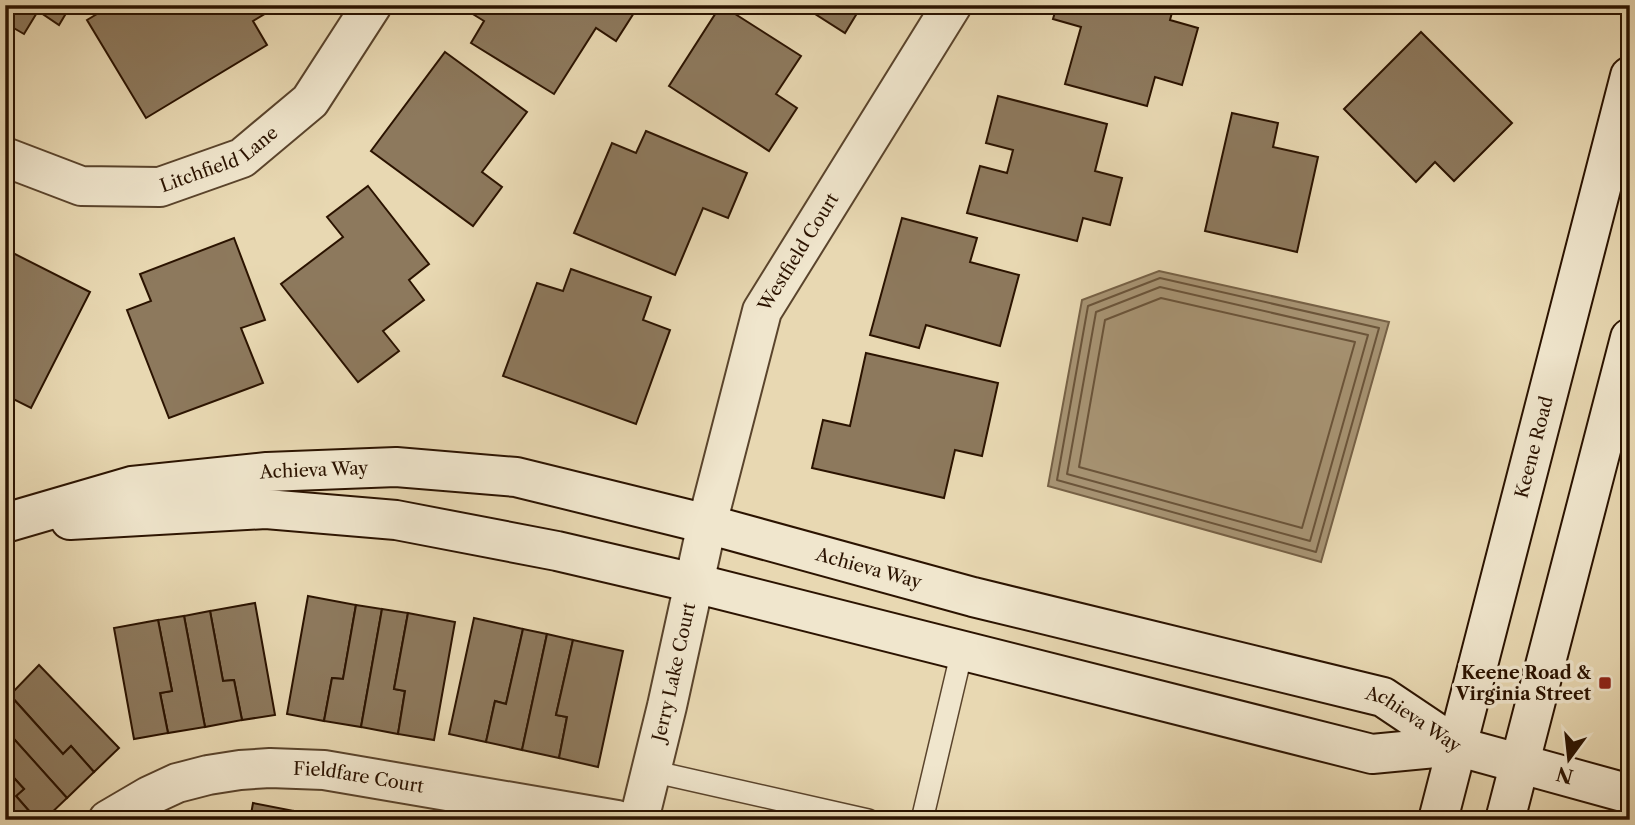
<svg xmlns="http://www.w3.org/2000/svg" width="1635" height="825" font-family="'Libre Caslon Text',serif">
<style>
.water{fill:#a89575;stroke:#766146;stroke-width:2}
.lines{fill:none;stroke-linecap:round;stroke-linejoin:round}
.shore{stroke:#6a543a;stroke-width:2}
.building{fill:#8d795d;stroke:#2b1300;stroke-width:2}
.lane-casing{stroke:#5a442c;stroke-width:24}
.street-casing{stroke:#5a442c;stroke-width:42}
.secondary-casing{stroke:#2b1300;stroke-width:42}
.lane{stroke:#f0e6cd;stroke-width:21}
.street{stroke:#f0e6cd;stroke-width:38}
.secondary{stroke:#f0e6cd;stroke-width:38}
.poi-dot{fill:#8f2418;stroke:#f0e6cd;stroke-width:2.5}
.labels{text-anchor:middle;stroke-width:7;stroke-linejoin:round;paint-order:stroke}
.street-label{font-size:18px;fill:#2b1300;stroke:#f0e6cd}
.poi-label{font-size:18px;font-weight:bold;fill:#2b1300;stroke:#f0e6cd;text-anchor:end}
</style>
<rect width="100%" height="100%" fill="#e8d8b2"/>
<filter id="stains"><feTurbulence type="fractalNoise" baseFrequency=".00286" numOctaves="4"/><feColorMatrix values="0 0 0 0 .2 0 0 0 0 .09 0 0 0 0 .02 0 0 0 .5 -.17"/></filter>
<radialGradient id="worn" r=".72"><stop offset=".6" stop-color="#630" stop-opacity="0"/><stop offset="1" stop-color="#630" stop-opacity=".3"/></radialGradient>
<!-- water -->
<path class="water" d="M 1159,271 L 1389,322 L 1321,562 L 1048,486 L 1082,300 Z"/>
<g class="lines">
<!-- shore -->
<g class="shore">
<path d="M 1160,278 L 1379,328 L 1316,552 L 1057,480 L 1088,306 Z"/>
<path d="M 1160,287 L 1368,335 L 1310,541 L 1067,474 L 1096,312 Z"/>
<path d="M 1161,298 L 1355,342 L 1302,528 L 1079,467 L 1105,320 Z"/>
</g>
</g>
<!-- building -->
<g class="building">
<path d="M 5,5 L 71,5 L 59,25 L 38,11 L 24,34 L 5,23 Z"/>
<path d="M 112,5 L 277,5 L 278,6 L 253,21 L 267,45 L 146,118 L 87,20 Z"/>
<path d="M 465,5 L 639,5 L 616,41 L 596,28 L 554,94 L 471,43 L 484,21 L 463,8 Z"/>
<path d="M 721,5 L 801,56 L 776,94 L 797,108 L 769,151 L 669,86 Z"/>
<path d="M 801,5 L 862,5 L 845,33 Z"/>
<path d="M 1057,5 L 1174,5 L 1170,20 L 1198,28 L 1182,85 L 1155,77 L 1147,106 L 1065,84 L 1081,27 L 1053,19 Z"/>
<path d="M 1430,5 L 1500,5 L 1430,10 Z"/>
<path d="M 1421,32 L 1512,123 L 1454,181 L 1435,162 L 1416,182 L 1344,109 Z"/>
<path d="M 445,52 L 527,112 L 482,172 L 502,187 L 473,226 L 371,151 Z"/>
<path d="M 998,96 L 1107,124 L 1095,171 L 1122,178 L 1110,225 L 1083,218 L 1077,241 L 967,213 L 980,166 L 1007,173 L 1013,150 L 986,143 Z"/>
<path d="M 1232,113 L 1278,123 L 1273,147 L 1318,157 L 1297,252 L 1205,231 Z"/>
<path d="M 646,131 L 747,173 L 728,218 L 703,208 L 675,275 L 574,233 L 612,143 L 636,153 Z"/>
<path d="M 368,186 L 429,264 L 409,280 L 424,300 L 383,331 L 399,351 L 358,382 L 281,284 L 343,237 L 327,217 Z"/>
<path d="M 902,218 L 977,238 L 970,262 L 1019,275 L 1000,346 L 926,325 L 919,348 L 870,335 Z"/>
<path d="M 234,238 L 265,320 L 241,328 L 263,383 L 169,418 L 127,310 L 151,301 L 140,274 Z"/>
<path d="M 5,249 L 90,292 L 31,408 L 5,395 Z"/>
<path d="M 571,269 L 651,297 L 643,320 L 670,330 L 636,424 L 503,376 L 537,283 L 563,291 Z"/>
<path d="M 866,353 L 998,383 L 982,456 L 955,450 L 944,498 L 812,468 L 823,420 L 850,426 Z"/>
<path d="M 308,596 L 356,605 L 343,679 L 332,678 L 324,721 L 287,714 Z"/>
<path d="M 255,603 L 275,715 L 242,720 L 234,680 L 223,681 L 210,611 Z"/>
<path d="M 356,605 L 382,609 L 361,727 L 324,721 L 332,678 L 343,679 Z"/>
<path d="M 382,609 L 408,613 L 394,689 L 405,691 L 398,734 L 361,727 Z"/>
<path d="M 210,611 L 223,681 L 234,680 L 242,720 L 205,727 L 184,616 Z"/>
<path d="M 408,613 L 455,622 L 434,740 L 398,734 L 405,691 L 394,689 Z"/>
<path d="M 184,616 L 205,727 L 168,733 L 160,693 L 172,691 L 158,620 Z"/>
<path d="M 474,618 L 523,629 L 506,704 L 495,701 L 486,742 L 449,734 Z"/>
<path d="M 158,620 L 172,691 L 160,693 L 168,733 L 134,739 L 114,628 Z"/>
<path d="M 523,629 L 547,634 L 522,750 L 486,742 L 495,701 L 506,704 Z"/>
<path d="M 547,634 L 573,640 L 556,715 L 567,717 L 559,758 L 522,750 Z"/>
<path d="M 573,640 L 623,651 L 598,767 L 559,758 L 567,717 L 556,715 Z"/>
<path d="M 39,665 L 119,748 L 94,772 L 71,746 L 63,754 L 10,695 Z"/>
<path d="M 9,694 L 63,754 L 71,746 L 94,772 L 67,798 L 5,729 L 5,698 Z"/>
<path d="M 5,729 L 67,798 L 44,820 L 37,820 L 16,796 L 24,789 L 5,768 Z"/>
<path d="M 5,768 L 24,789 L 16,796 L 37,820 L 5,820 Z"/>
<path d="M 253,803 L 294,811 L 292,820 L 250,820 Z"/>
<path d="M 294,811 L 331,817 L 330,820 L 292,820 Z"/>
</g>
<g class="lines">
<!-- lane casing -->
<g class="lane-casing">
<g id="lane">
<path d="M 651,771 L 868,820"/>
<path d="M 922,820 L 962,651"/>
</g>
</g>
<!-- street casing -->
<g class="street-casing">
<g id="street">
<path id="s1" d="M 5,157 L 81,186 L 160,187 L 242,158 L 310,101 L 372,5"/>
<path id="s2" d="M 108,820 L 149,796 L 177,783 L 208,775 L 240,770 L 270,768 L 324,770 L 617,820"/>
<path id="s3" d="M 639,820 L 667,706 L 707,524 L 762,311 L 952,5"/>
</g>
</g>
<!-- secondary casing -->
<g class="secondary-casing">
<g id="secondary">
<path d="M 70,520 L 266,509 L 396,520 L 557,551 L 694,583 L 1372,754 L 1456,746"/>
<path id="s4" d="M 5,523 L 132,486 L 267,472 L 396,467 L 516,477 L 707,524 L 973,597 L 1383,697 L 1456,746 L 1630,794"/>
<path id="s5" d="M 1438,820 L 1630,76"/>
<path d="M 1505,820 L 1630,338"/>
</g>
</g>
<!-- lane -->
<use href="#lane" class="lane"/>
<!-- street -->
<use href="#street" class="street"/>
<!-- secondary -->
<use href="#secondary" class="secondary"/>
</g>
<!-- markers -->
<rect class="poi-dot" x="1598" y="676" width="14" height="14" rx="3.5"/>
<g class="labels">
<!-- street labels -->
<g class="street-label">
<text dy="6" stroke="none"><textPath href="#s1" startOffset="226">Litchfield Lane</textPath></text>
<text dy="6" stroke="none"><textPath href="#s3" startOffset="593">Westfield Court</textPath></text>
<text dy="6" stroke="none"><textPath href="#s5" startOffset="385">Keene Road</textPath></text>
<text dy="6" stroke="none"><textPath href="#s4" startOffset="315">Achieva Way</textPath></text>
<text dy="6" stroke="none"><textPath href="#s4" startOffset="882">Achieva Way</textPath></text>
<text dy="6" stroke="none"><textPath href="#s3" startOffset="152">Jerry Lake Court</textPath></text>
<text dy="6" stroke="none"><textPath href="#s4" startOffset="1449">Achieva Way</textPath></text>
<text dy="6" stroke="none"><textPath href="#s2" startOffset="262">Fieldfare Court</textPath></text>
</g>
<!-- poi labels -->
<g class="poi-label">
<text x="1591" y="679">Keene Road &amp;<tspan x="1591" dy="21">Virginia Street</tspan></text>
</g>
</g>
<!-- margin -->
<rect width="1635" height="825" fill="none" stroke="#e8d8b2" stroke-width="28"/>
<rect x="7" y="7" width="1621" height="811" fill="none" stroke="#2b1300" stroke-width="3.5"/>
<rect x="14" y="14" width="1607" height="797" fill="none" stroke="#2b1300" stroke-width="2"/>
<!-- north arrow -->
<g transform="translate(1569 759) rotate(195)" stroke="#f0e6cd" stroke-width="5" paint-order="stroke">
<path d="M0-5L12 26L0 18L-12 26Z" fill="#2b1300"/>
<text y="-10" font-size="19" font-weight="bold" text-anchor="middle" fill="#2b1300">N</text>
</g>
<rect width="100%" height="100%" filter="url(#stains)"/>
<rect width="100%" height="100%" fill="url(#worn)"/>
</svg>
